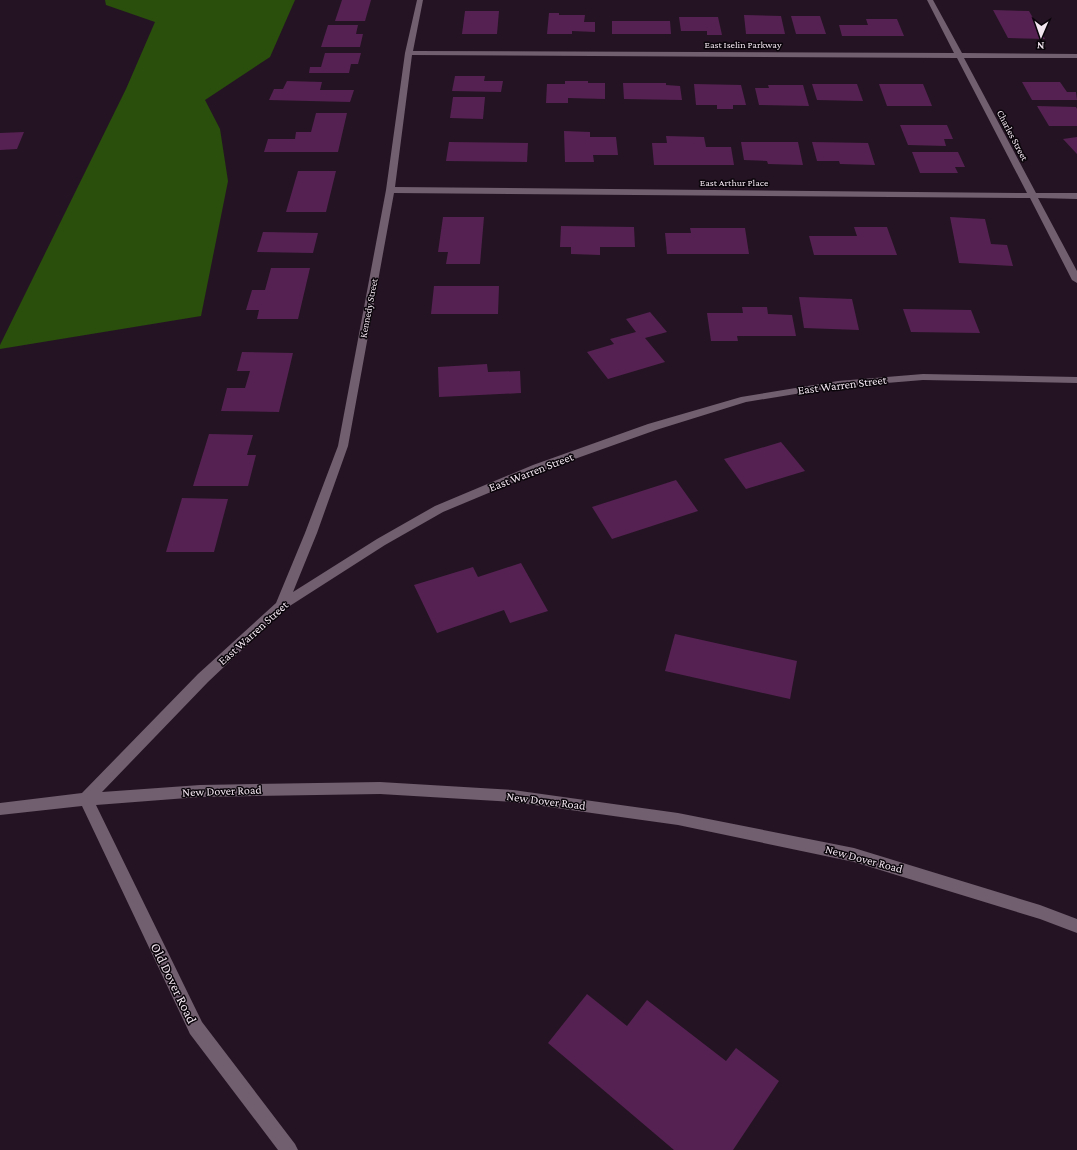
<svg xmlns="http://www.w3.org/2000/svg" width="1077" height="1150" font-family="'Crimson Pro',serif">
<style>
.forest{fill:#2a4f0c}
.building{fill:#552152}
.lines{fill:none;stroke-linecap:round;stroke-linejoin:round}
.minor{fill:#715e6f;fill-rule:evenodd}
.labels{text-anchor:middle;stroke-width:3;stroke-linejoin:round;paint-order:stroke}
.far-street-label{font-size:10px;fill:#f1e5ef;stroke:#090409}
.street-label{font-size:12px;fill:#f1e5ef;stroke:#090409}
.near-street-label{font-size:14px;fill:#f1e5ef;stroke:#090409}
</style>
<rect width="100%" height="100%" fill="#241423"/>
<!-- forest -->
<path class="forest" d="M 105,0 L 295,0 L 270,57 L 205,100 L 220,129 L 228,181 L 201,316 L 0,349 L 0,345 L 126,89 L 155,22 L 106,5 Z"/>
<!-- building -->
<g class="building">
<path d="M 342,0 L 371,0 L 365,21 L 335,21 Z"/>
<path d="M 993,10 L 1029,11 L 1045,39 L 1008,38 Z"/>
<path d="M 465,11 L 499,11 L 497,34 L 462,34 Z"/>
<path d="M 549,13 L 559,13 L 559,15 L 585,15 L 584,22 L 595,22 L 595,32 L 572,31 L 572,34 L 547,34 Z"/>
<path d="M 744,15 L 781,16 L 785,34 L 746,34 Z"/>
<path d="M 791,16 L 820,16 L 826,34 L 796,34 Z"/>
<path d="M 679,17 L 718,17 L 722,35 L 707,35 L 707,31 L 681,31 Z"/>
<path d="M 866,19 L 897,19 L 904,36 L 842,36 L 839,25 L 868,25 Z"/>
<path d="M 612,21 L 670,21 L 671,34 L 612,34 Z"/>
<path d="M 328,25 L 358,25 L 356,34 L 363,34 L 360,47 L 321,47 Z"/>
<path d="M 325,53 L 361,53 L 358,64 L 351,64 L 349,73 L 309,73 L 310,67 L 321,67 Z"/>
<path d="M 455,76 L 485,76 L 484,81 L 503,81 L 501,92 L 452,91 Z"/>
<path d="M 287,81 L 322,82 L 320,90 L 354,90 L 350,102 L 269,100 L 274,89 L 283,89 Z"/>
<path d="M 565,81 L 588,81 L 588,83 L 605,83 L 605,99 L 568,98 L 568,103 L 546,103 L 547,84 L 565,84 Z"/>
<path d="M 1022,82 L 1060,82 L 1067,92 L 1076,92 L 1077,100 L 1032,100 Z"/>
<path d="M 623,83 L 666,83 L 666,85 L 680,86 L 682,100 L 624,99 Z"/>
<path d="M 694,84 L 741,85 L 746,105 L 733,105 L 733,109 L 717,109 L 717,105 L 696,105 Z"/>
<path d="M 812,84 L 857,84 L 863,101 L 817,100 Z"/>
<path d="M 879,84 L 923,84 L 932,106 L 887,106 Z"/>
<path d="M 768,85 L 803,85 L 809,106 L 759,105 L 755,88 L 769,88 Z"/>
<path d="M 453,97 L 485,97 L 483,119 L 450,118 Z"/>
<path d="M 1037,106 L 1076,107 L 1077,109 L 1077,126 L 1049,126 Z"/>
<path d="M 316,113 L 347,113 L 338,152 L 264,152 L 268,139 L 295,139 L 296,132 L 311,132 Z"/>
<path d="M 900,125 L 947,125 L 953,139 L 944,139 L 946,146 L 908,145 Z"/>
<path d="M 564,131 L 590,132 L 590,137 L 616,137 L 618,155 L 593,155 L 594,162 L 565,162 Z"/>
<path d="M 24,132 L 17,149 L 0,150 L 0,133 Z"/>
<path d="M 666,136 L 704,137 L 706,147 L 731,147 L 734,165 L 654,165 L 652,143 L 667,143 Z"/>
<path d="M 1077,137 L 1077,154 L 1063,139 Z"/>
<path d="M 449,142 L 528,143 L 527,162 L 446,161 Z"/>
<path d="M 741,142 L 798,142 L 803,165 L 768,164 L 767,161 L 744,160 Z"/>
<path d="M 812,142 L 868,143 L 875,165 L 840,164 L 839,161 L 817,161 Z"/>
<path d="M 912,152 L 958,152 L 965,167 L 955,167 L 958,173 L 920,173 Z"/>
<path d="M 298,171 L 336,171 L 326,212 L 286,212 Z"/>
<path d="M 443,217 L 484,217 L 480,264 L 446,264 L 448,252 L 438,252 Z"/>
<path d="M 950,217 L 985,219 L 991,244 L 1007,245 L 1013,266 L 959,263 Z"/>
<path d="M 561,226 L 634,227 L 635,247 L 600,247 L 600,255 L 571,254 L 571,247 L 560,247 Z"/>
<path d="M 854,227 L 887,227 L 897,255 L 814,255 L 809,236 L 857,236 Z"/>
<path d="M 690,228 L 745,228 L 749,254 L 667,254 L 665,233 L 691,233 Z"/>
<path d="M 263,232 L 318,233 L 313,253 L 257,252 Z"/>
<path d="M 271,268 L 310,268 L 298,319 L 257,319 L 259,310 L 246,310 L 252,290 L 265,290 Z"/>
<path d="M 434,286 L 499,286 L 498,314 L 431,314 Z"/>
<path d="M 799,297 L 852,299 L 859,330 L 804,328 Z"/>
<path d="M 742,307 L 767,307 L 768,314 L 792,315 L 796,336 L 737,336 L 738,341 L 711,341 L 707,313 L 743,313 Z"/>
<path d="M 903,309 L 971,310 L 980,333 L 911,332 Z"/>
<path d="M 650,312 L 667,332 L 645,338 L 665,362 L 608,379 L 587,352 L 614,344 L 610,339 L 636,332 L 626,319 Z"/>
<path d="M 242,352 L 293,353 L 279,412 L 221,411 L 227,388 L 245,388 L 250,371 L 237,371 Z"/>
<path d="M 487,364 L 488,372 L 520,371 L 521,393 L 439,397 L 438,367 Z"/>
<path d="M 209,434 L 253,435 L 247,455 L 256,455 L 248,486 L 193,486 Z"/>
<path d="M 781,442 L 805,471 L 746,489 L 724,459 Z"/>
<path d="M 676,480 L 698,511 L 612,539 L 592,507 Z"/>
<path d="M 182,498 L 228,499 L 214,552 L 166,552 Z"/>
<path d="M 521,563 L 548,611 L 510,623 L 504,610 L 437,633 L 414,585 L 473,567 L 478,577 Z"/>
<path d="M 675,634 L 797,661 L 790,699 L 665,671 Z"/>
<path d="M 587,994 L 627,1026 L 647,1000 L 726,1061 L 736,1048 L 779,1081 L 733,1150 L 674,1150 L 548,1043 Z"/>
</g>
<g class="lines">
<!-- minor -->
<path class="minor" d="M 417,0 L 423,0 L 413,51 L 954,53 L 927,0 L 933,0 L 962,53 L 1077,54 L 1077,58 L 964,58 L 1036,193 L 1077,193 L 1077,199 L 1038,198 L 1077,271 L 1077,283 L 1072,280 L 1030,198 L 394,193 L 348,446 L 317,533 L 293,592 L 377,539 L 435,506 L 533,465 L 648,424 L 741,397 L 838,381 L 923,374 L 1077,377 L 1077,383 L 923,380 L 838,387 L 746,402 L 656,430 L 541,471 L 443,512 L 385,545 L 285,609 L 208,682 L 102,792 L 200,785 L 380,782 L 513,790 L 678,813 L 854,848 L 1040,905 L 1077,919 L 1077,933 L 1040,919 L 854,862 L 678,825 L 513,802 L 380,794 L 200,797 L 96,805 L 202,1022 L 295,1144 L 298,1150 L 278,1150 L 190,1034 L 82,806 L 0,815 L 0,803 L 82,793 L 198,674 L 276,603 L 305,533 L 338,446 L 386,190 L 405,53 ZM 412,55 L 957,58 L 1027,193 L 395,187 Z"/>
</g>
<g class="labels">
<!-- far-street labels -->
<g class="far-street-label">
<text x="743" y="48">East Iselin Parkway</text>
<text transform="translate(1013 135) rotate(62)" y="4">Charles Street</text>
<text x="734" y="186">East Arthur Place</text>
<text transform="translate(368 308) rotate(-79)" y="4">Kennedy Street</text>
</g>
<!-- street labels -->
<g class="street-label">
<text transform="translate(842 385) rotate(-7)" y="4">East Warren Street</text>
<text transform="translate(531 472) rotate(-21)" y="4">East Warren Street</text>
<text transform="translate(253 633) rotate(-42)" y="4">East Warren Street</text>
<text transform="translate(222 791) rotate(-2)" y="4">New Dover Road</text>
<text transform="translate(546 801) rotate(7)" y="4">New Dover Road</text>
<text transform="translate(864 859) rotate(15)" y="4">New Dover Road</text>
</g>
<!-- near-street labels -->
<g class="near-street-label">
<text transform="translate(174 983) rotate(64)" y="5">Old Dover Road</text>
</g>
</g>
<!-- north arrow -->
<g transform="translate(1041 36) rotate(182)" stroke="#090409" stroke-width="3" paint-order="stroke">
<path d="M0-3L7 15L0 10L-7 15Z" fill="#f1e5ef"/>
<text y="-6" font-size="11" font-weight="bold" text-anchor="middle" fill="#f1e5ef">N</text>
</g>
</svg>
